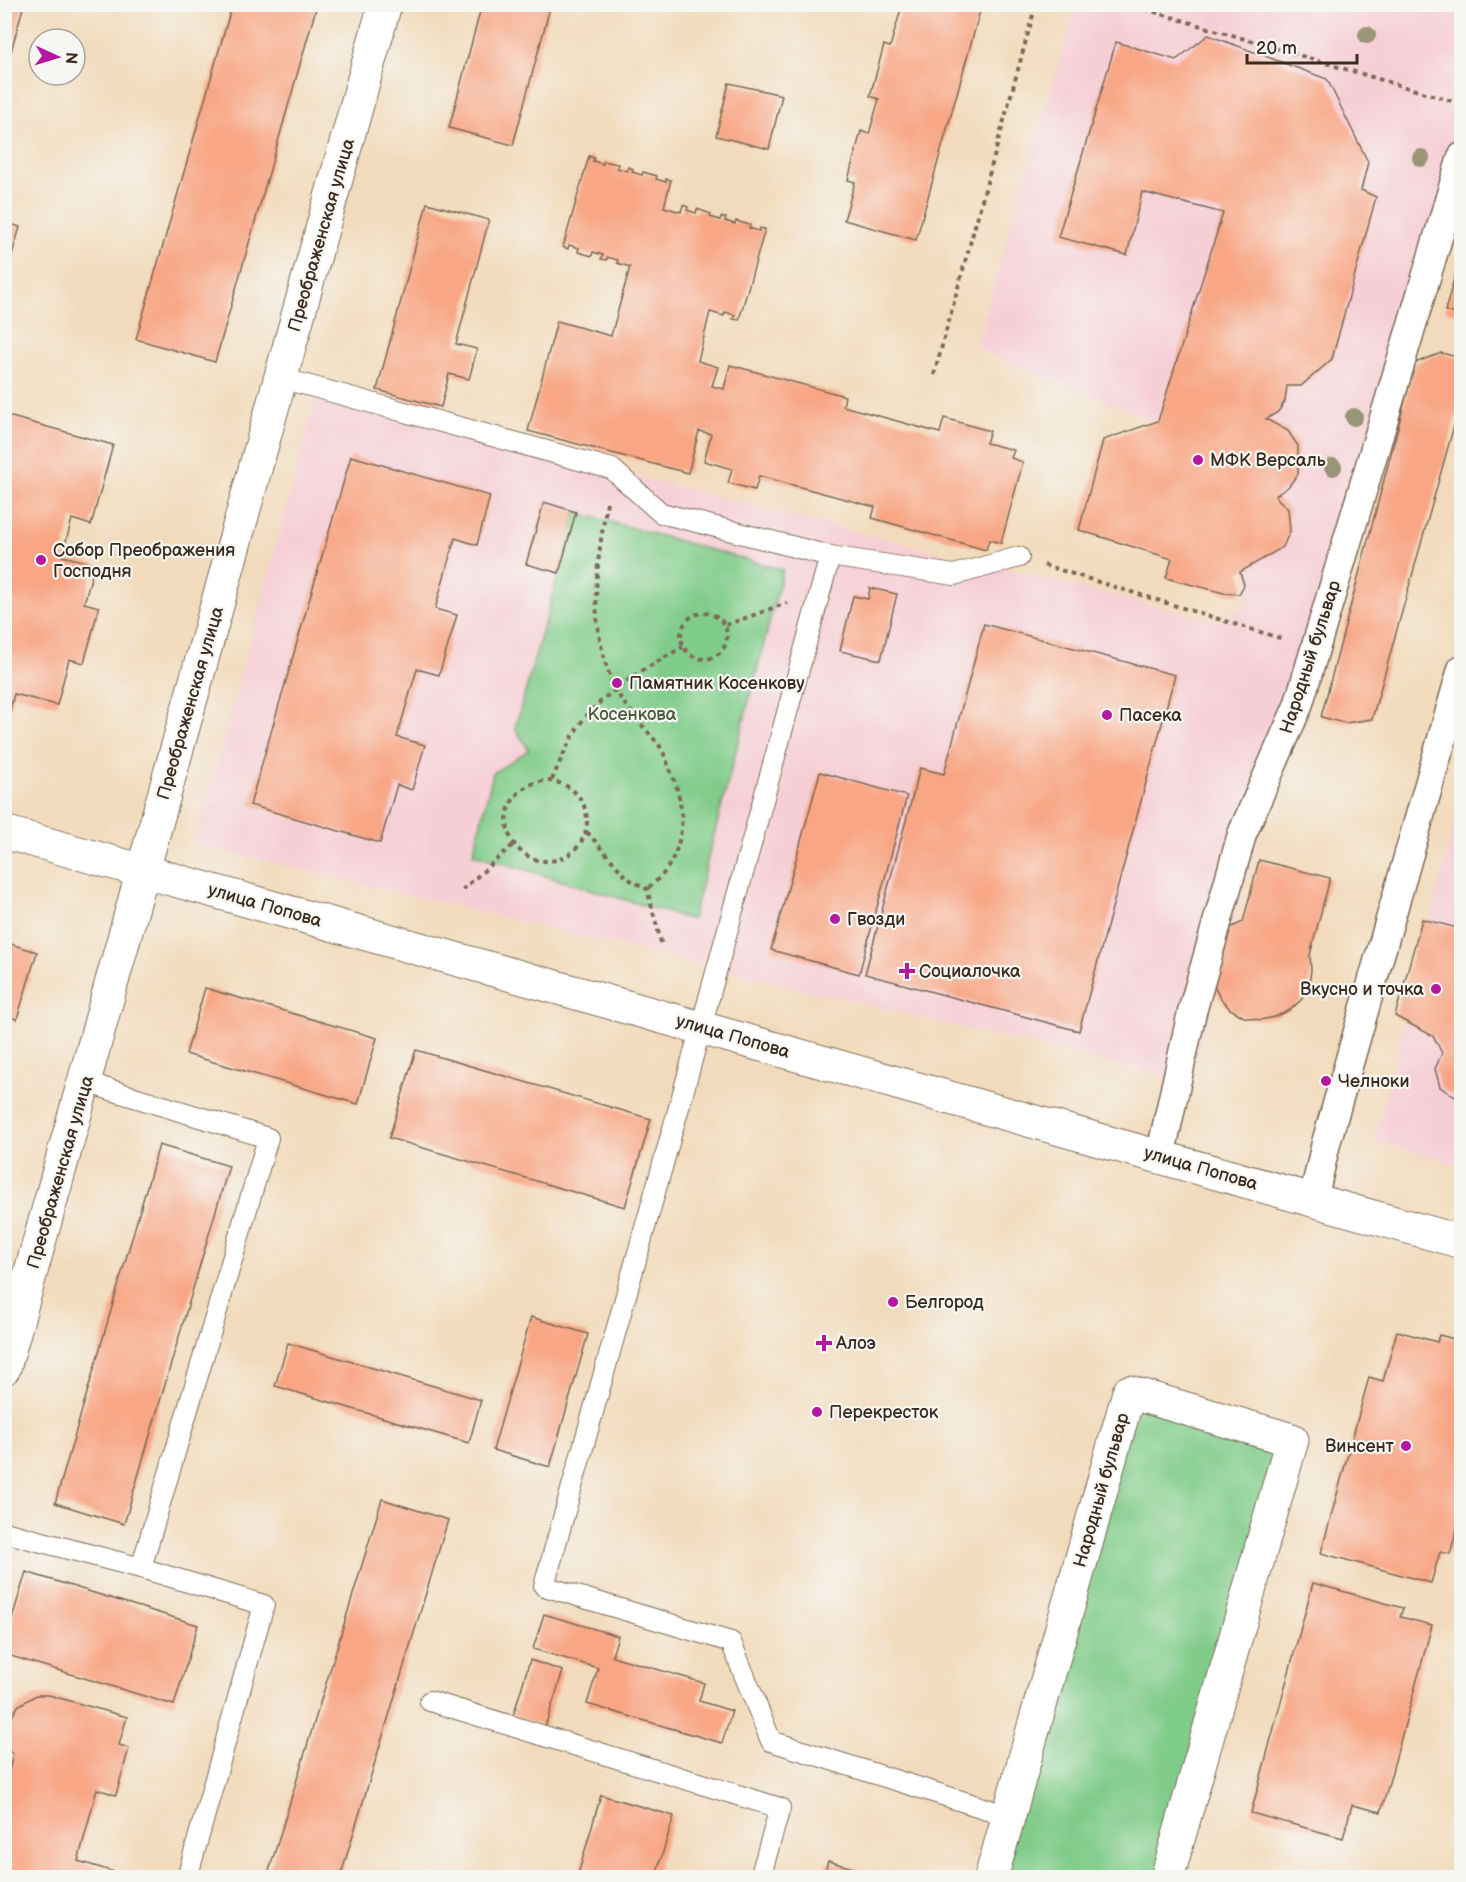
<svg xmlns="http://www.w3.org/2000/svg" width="1466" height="1882" font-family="'Balsamiq Sans',sans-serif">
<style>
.built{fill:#f6cfd6}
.green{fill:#80cc89;stroke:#5e7b54;stroke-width:1.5}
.building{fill:#f8a684}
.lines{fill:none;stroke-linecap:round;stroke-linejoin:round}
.service-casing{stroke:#7b6855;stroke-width:22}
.pedestrian-casing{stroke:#7b6855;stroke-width:31}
.minor-casing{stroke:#7b6855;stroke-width:35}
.secondary-casing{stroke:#7b6855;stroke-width:35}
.primary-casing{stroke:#7b6855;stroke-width:35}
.path{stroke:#7b6855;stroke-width:4;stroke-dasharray:4.5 4.5;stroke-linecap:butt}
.service{stroke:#fff;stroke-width:20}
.pedestrian{stroke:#fff;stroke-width:28}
.minor{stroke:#fff;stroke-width:33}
.secondary{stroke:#fff;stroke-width:33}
.primary{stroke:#fff;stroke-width:33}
.tree{fill:#999577}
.poi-dot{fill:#b5179e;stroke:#f6f6f2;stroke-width:2}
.labels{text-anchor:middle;stroke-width:4.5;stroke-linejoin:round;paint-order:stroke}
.street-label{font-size:18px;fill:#3b2a1e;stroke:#f6f6f2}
.poi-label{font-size:18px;fill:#3b2a1e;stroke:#f6f6f2;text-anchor:start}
.park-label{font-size:18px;fill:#505b3e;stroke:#f6f6f2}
</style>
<rect width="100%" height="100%" fill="#f6f6f2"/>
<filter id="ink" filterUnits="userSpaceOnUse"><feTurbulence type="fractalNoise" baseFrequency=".0167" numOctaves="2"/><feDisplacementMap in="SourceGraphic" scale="12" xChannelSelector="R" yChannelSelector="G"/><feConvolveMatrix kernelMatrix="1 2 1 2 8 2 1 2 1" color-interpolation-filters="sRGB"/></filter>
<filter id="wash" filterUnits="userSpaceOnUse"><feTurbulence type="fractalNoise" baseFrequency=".008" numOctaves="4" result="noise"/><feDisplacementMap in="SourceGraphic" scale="24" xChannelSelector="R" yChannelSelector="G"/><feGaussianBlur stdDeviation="1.35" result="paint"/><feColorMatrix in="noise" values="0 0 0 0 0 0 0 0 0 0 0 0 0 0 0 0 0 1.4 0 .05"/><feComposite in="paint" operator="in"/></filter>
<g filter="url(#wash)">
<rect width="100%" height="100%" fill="#f2dbbc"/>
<!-- built -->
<g class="built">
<path d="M 1076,5 L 1461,5 L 1461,120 L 1189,1082 L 195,844 L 316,397 L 1220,622 L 1247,603 L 1249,494 L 1194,438 L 975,348 Z"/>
<path d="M 1461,798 L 1461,1165 L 1374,1141 Z"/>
</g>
<!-- green -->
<g class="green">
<path d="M 576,512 L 783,570 L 692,920 L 473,854 L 493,773 L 529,750 L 515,728 Z"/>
<path d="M 1131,1396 L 1290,1442 L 1165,1877 L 994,1878 Z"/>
</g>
<g id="blocks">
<!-- building -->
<g class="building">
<path d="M 4,4 L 24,4 L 5,73 L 4,73 Z"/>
<path d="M 482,4 L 551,4 L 513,145 L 449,128 Z"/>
<path d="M 895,4 L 982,4 L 916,240 L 844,220 L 855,182 L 848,180 L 861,131 L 869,134 L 879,99 L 870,96 L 884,45 L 890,47 L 901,9 L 894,7 Z"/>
<path d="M 232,5 L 317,5 L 215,362 L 136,339 Z"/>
<path d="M 1208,35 L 1327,79 L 1368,162 L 1361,190 L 1376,197 L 1332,359 L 1301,386 L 1287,386 L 1285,401 L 1278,412 L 1266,419 L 1288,431 L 1298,446 L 1298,474 L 1288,487 L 1275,496 L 1288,509 L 1290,531 L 1283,547 L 1240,572 L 1244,585 L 1239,594 L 1224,593 L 1166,578 L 1172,559 L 1079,530 L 1103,440 L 1158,421 L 1223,213 L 1142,192 L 1127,255 L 1058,237 L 1116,42 L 1176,60 Z"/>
<path d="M 729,83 L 782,95 L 769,149 L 716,136 Z"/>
<path d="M 589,156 L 594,158 L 593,161 L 603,164 L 604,161 L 618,164 L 617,168 L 627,171 L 628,167 L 633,169 L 632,172 L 642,175 L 643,172 L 657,176 L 656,179 L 666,182 L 666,179 L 671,180 L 664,207 L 681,212 L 683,205 L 688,207 L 687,210 L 696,213 L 697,209 L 711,214 L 710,217 L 720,220 L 721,217 L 726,218 L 725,221 L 735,224 L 736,221 L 750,225 L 749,228 L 759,231 L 760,228 L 765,229 L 739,320 L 733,319 L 735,315 L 725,312 L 724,316 L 710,312 L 698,361 L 718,367 L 712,386 L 724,389 L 730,365 L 845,396 L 843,406 L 940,433 L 944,418 L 990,431 L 986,443 L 1014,450 L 1011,458 L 1023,462 L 1001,543 L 989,540 L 986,550 L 872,518 L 875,507 L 759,476 L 755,490 L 728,483 L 732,469 L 704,461 L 711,434 L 699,431 L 688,473 L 528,431 L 557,321 L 611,336 L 630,267 L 617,263 L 618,260 L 607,257 L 607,260 L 601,259 L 603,255 L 593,252 L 592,256 L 578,252 L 579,248 L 569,245 L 568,249 L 563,247 Z"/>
<path d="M 427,203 L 489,220 L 456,344 L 477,349 L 469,379 L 449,374 L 441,407 L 377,390 Z"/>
<path d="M 4,222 L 20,227 L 9,265 L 4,263 Z"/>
<path d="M 1461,254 L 1462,254 L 1462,315 L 1445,311 Z"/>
<path d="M 1441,353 L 1462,358 L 1462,397 L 1372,719 L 1345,723 L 1321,717 L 1415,363 Z"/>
<path d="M 8,416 L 113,445 L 91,525 L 72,519 L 62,556 L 95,564 L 84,603 L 99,607 L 84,663 L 69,659 L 57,705 L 14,694 L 10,710 L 4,708 L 4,511 L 7,501 L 4,501 L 4,428 Z"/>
<path d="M 351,456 L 490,496 L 477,545 L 455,538 L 435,609 L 457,615 L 439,675 L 417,669 L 397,737 L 425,745 L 412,790 L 397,785 L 380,843 L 250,805 Z"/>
<path d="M 544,502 L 576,512 L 559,573 L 526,564 Z"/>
<path d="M 870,588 L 897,594 L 881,660 L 840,651 L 853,596 L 868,599 Z"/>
<path d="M 984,624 L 1175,675 L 1079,1031 L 865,974 L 920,768 L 944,774 Z"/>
<path d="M 820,772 L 907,796 L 859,974 L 771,950 Z"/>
<path d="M 1259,860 L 1330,878 L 1310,955 L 1311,970 L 1309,985 L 1301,1000 L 1290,1010 L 1275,1017 L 1260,1020 L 1244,1017 L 1230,1009 L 1220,998 L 1213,984 L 1221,939 L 1232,927 L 1243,922 Z"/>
<path d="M 1422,919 L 1462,929 L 1462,1097 L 1455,1097 L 1440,1087 L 1435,1069 L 1442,1053 L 1433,1036 L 1395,1016 Z"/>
<path d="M 4,942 L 37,952 L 17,1019 L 4,1016 Z"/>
<path d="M 205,988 L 377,1038 L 358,1104 L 186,1054 Z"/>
<path d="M 416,1050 L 651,1119 L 625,1207 L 389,1138 Z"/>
<path d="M 159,1145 L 229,1166 L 124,1524 L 55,1503 Z"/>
<path d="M 531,1317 L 588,1334 L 550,1467 L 493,1450 Z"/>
<path d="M 1397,1331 L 1437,1342 L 1439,1335 L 1462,1341 L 1462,1511 L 1450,1554 L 1440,1552 L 1431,1583 L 1321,1553 L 1369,1377 L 1383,1381 Z"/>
<path d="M 288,1343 L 481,1400 L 469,1443 L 275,1386 Z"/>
<path d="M 382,1499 L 448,1520 L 340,1878 L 267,1878 Z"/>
<path d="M 26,1572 L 198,1625 L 174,1705 L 4,1654 L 4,1645 Z"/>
<path d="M 1313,1583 L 1403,1608 L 1400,1617 L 1432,1625 L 1381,1812 L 1352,1805 L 1343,1838 L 1251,1813 Z"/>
<path d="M 544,1614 L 618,1636 L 612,1656 L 704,1683 L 699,1701 L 732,1711 L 722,1743 L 587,1704 L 598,1668 L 533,1649 Z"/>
<path d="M 530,1660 L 563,1671 L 545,1727 L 513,1716 Z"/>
<path d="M 36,1695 L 49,1695 L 127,1717 L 119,1745 L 129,1748 L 116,1795 L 97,1789 L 78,1861 L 134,1878 L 4,1878 L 4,1778 L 7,1779 L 13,1754 L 6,1749 L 5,1740 L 11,1718 L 18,1706 Z"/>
<path d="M 601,1795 L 674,1816 L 655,1878 L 577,1878 Z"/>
<path d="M 828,1861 L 885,1877 L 885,1878 L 823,1878 Z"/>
</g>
</g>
</g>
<g filter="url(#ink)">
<use href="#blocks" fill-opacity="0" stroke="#7b6855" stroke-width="1.5"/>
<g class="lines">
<!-- service casing -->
<g class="service-casing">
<g id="service">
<path d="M 281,378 L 612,469 L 661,513 L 830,556 L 681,1100 L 544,1586 L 731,1642 L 771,1741 L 1009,1816"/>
<path d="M 830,556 L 954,575 L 1019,557"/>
<path d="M 85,1082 L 268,1138 L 141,1568"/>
<path d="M 4,1532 L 141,1568 L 264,1605 L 187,1878"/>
<path d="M 430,1701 L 780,1808 L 760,1878"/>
</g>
</g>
<!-- pedestrian casing -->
<g class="pedestrian-casing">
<g id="pedestrian">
<path d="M 1160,1157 L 1192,1012 L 1242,834 L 1298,706 L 1462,157"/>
<path d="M 1313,1200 L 1326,1143 L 1462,669"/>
</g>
</g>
<!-- minor casing -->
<g class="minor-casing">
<path id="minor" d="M 991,1878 L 1129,1392 L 1292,1440 L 1167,1878"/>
</g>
<!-- secondary casing -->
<g class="secondary-casing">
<path id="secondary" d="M 4,832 L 1462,1242"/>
</g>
<!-- primary casing -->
<g class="primary-casing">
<path id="primary" d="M 4,1368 L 385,4"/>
</g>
<!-- path -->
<g class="path">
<path d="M 1128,4 L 1462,104"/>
<path d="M 934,375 L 1036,4"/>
<path d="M 607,502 C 597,563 588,613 609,674 C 618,702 641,723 659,745 C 664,752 667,762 670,770 C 685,803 687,839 666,870 C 662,877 653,883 647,889"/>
<path d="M 1044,565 L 1283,639"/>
<circle cx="704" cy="636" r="23"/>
<path d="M 726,625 L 787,603"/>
<path d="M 552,780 C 560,761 574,729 588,714 C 614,686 649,666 683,647"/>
<circle cx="547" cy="821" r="40"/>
<path d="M 587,832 L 627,878 L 647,889 L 662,946"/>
<path d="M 462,890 L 513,845"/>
</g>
<!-- service -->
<use href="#service" class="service"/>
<!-- pedestrian -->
<use href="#pedestrian" class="pedestrian"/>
<!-- minor -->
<use href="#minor" class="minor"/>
<!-- secondary -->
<use href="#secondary" class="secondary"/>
<!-- primary -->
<use href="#primary" class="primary"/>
</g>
<!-- trees -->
<g class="tree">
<circle cx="1367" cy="35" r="9"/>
<circle cx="1421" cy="158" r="9"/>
<circle cx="1354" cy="417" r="9"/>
<circle cx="1333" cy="467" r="9"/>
</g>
</g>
<!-- markers -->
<g class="poi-dot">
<circle cx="1198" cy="460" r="6"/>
<circle cx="41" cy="560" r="6"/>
<circle cx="617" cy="683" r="6"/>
<circle cx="1107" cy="715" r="6"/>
<circle cx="835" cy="919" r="6"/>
<path d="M904 962h6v6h6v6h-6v6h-6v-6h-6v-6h6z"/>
<circle cx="1436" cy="989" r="6"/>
<circle cx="1326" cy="1081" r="6"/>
<circle cx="893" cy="1302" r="6"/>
<path d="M821 1334h6v6h6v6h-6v6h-6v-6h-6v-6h6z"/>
<circle cx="817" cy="1412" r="6"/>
<circle cx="1406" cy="1446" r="6"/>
</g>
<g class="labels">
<!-- street labels -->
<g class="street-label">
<text transform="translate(321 235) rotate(-74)" y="6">Преображенская улица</text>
<text transform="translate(1310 657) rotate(-72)" y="6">Народный бульвар</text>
<text transform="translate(190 703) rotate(-74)" y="6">Преображенская улица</text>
<text transform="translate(265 905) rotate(16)" y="6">улица Попова</text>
<text transform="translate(733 1036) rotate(16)" y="6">улица Попова</text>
<text transform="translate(1201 1168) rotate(16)" y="6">улица Попова</text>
<text transform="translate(60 1172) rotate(-74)" y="6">Преображенская улица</text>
<text transform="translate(1101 1490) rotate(-74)" y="6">Народный бульвар</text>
</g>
<!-- poi labels -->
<g class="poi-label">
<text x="1210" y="466">МФК Версаль</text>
<text x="53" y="556">Собор Преображения<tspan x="53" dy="21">Господня</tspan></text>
<text x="629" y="689">Памятник Косенкову</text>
<text x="1119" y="721">Пасека</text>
<text x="847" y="925">Гвозди</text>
<text x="919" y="977">Социалочка</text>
<text x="1424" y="995" text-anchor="end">Вкусно и точка</text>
<text x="1338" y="1087">Челноки</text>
<text x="905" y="1308">Белгород</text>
<text x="836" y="1349">Алоэ</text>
<text x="829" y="1418">Перекресток</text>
<text x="1394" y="1452" text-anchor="end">Винсент</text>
</g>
<!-- park labels -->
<g class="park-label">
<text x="632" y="720">Косенкова</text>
</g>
</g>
<!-- margin -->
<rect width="1466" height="1882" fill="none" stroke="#f6f6f2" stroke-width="24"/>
<!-- north arrow -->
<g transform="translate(57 57) rotate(94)"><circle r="28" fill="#f6f6f2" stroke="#aba49d" stroke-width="1.5"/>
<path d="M0-4.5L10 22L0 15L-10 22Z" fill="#b5179e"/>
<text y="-9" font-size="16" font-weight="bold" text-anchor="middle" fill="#3b2a1e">N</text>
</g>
<!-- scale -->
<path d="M1247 54v9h110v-9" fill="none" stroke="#3b2a1e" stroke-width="3"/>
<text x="1256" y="54" font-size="18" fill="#3b2a1e" stroke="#f6f6f2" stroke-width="4.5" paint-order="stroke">20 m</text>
</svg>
